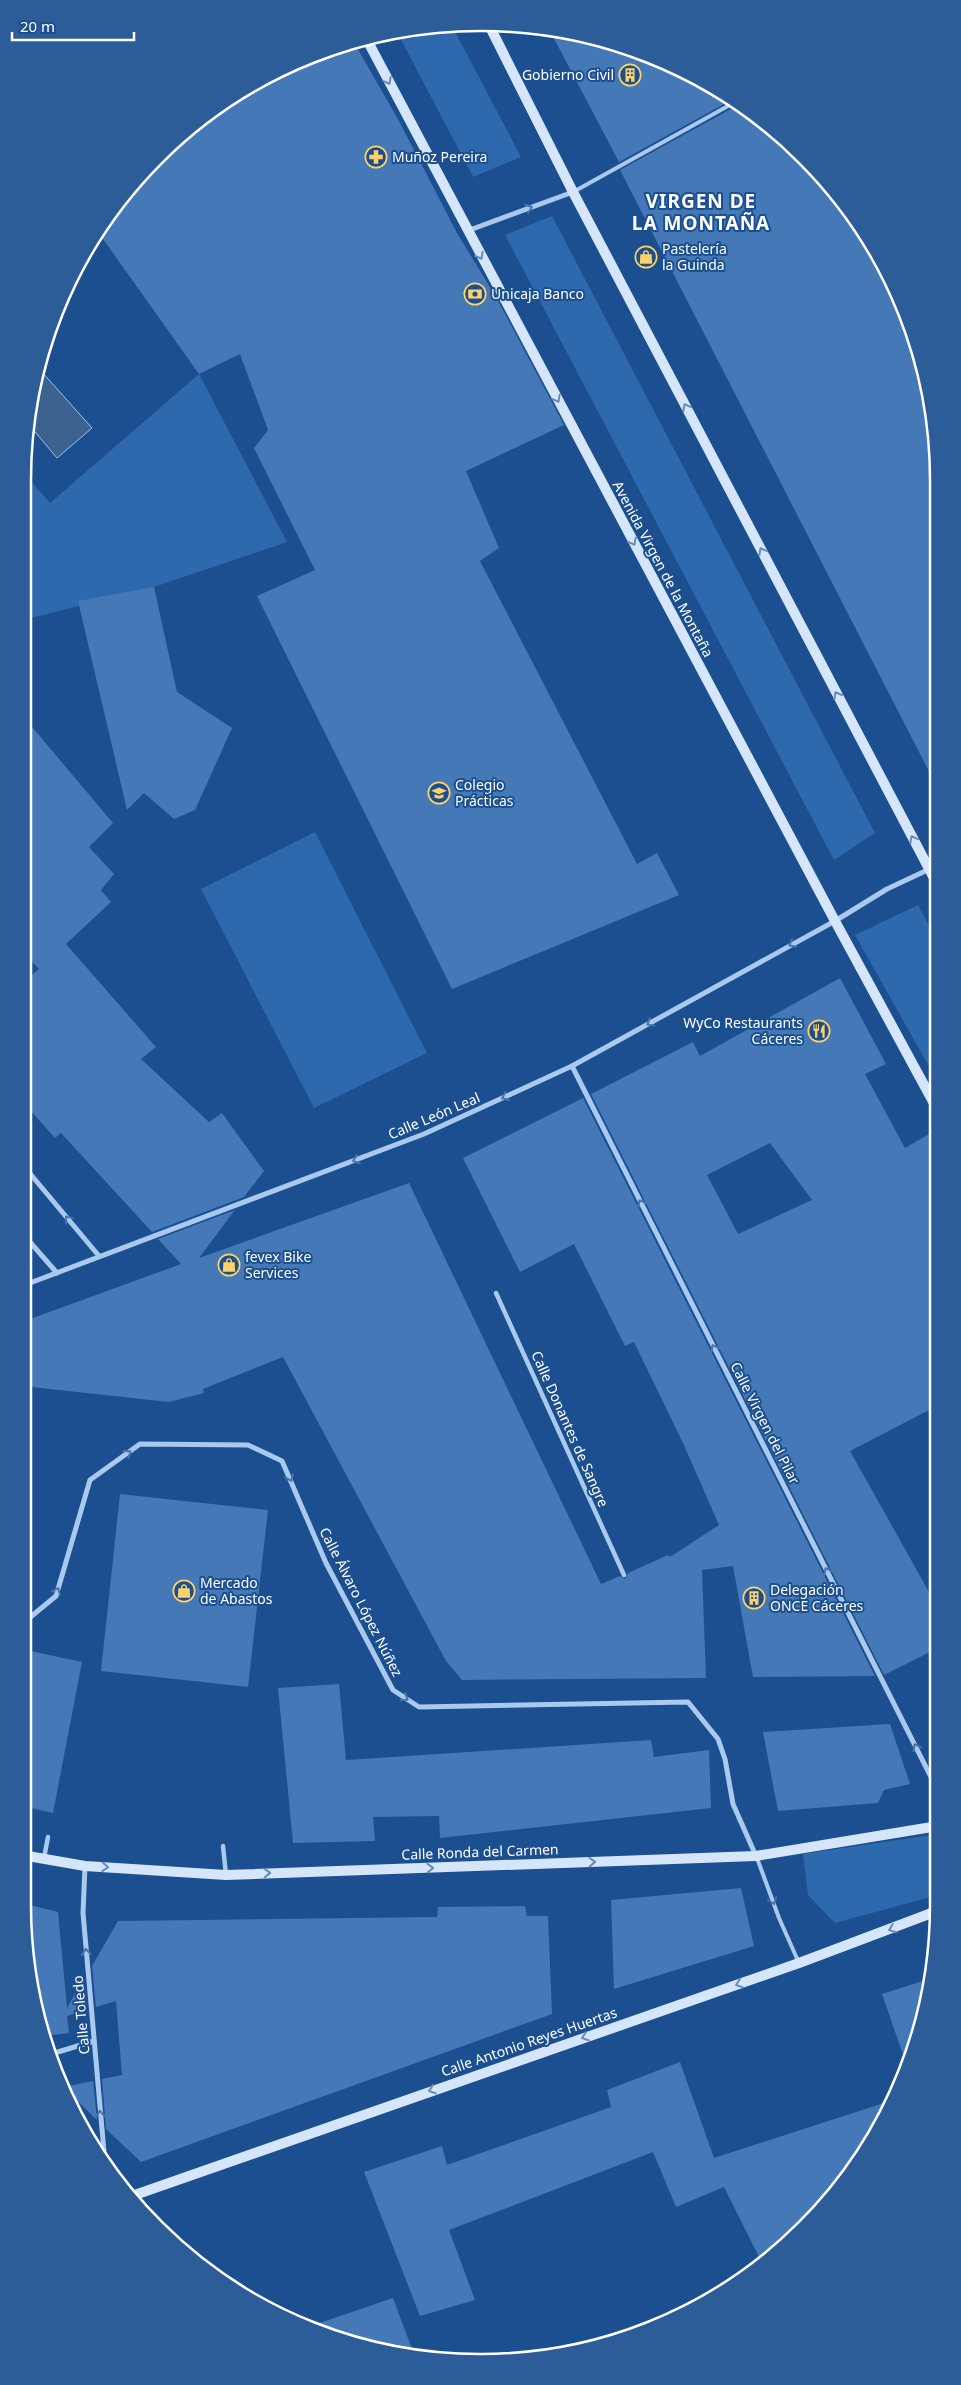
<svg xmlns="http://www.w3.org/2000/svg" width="961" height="2385" font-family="'Noto Sans',sans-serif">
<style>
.green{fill:#2e69ad}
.water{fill:#3c6290;stroke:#9cc4f0}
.building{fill:#4478b7;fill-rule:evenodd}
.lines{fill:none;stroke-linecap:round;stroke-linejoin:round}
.service{stroke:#a9c9ee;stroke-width:4}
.pedestrian{stroke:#a9c9ee;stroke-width:4.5}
.minor{stroke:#a9c9ee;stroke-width:5}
.secondary{stroke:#d6e6fa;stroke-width:10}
.oneway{stroke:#668bba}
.oneway2{stroke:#4674ac}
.labels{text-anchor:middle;stroke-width:4;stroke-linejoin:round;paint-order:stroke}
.poi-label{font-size:14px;fill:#fff;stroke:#1b4f8f;text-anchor:start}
.street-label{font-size:14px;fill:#fff;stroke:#1b4f8f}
.district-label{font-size:19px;font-weight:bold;letter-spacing:1px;fill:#fff;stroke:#1b4f8f}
.rim{fill:none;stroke:#fff;stroke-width:2.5}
</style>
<rect width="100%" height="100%" fill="#1b4f8f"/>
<!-- green -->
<g class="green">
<path d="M 451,24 L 521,157 L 473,177 L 397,32 Z"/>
<path d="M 552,216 L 875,833 L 834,860 L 505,235 Z"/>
<path d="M 199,374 L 287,542 L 154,587 L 23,620 L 24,473 L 50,503 Z"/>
<path d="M 315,832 L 427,1053 L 314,1108 L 201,889 Z"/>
<path d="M 918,905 L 936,939 L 936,1079 L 855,935 Z"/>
<path d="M 938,1834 L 938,1895 L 835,1923 L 808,1895 L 803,1854 Z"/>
<path d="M 705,2302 L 656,2328 L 643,2331 L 640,2323 Z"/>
</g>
<!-- water -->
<path class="water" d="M 41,371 L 92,428 L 57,458 L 31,427 Z"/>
<!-- building -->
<g class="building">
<path d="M 549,29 L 627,47 L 733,99 L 619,162 Z"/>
<path d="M 345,45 L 348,51 L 356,46 L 399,121 L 457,233 L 496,297 L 564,425 L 466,471 L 499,548 L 480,561 L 637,864 L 657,853 L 679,895 L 452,989 L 257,596 L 315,570 L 254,448 L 268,430 L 240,354 L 199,374 L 98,232 L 136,179 L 201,117 L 278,70 Z"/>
<path d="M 740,104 L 825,179 L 904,305 L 935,420 L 936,785 L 620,170 Z"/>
<path d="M 154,587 L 177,692 L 232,728 L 195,810 L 174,819 L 144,793 L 127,810 L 78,601 Z"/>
<path d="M 22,715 L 113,823 L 89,847 L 114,874 L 101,890 L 111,902 L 66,944 L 156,1047 L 141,1059 L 209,1122 L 222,1113 L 264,1171 L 244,1197 L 152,1232 L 61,1133 L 55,1138 L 22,1101 L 22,983 L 39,969 L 22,951 Z"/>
<path d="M 840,978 L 886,1064 L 865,1074 L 905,1148 L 936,1130 L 937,1406 L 850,1451 L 938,1608 L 938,1648 L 884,1675 L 591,1094 L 693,1042 L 700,1056 ZM 770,1143 L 812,1200 L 738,1234 L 707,1175 Z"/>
<path d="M 583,1098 L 875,1676 L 753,1677 L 733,1566 L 702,1570 L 706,1678 L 462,1680 L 446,1661 L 283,1357 L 203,1389 L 204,1393 L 169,1402 L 22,1386 L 22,1322 L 181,1264 L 158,1239 L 235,1210 L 199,1258 L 409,1183 L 601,1584 L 620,1576 L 625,1579 L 628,1573 L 668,1555 L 670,1557 L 719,1525 L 683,1443 L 634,1342 L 625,1346 L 574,1244 L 520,1272 L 463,1158 Z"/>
<path d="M 120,1494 L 268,1510 L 248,1687 L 101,1671 Z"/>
<path d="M 26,1650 L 82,1662 L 53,1813 L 22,1806 L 22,1667 Z"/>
<path d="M 339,1684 L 346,1760 L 651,1740 L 654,1757 L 709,1750 L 711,1808 L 440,1838 L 439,1816 L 373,1817 L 375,1841 L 293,1843 L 278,1688 Z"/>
<path d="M 890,1724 L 910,1784 L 884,1790 L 878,1803 L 778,1811 L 763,1732 Z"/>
<path d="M 741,1888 L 754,1946 L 614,1989 L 611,1900 Z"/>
<path d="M 22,1903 L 58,1912 L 67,2008 L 84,1978 L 87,2010 L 67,2016 L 69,2033 L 44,2036 Z"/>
<path d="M 525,1906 L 527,1916 L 548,1916 L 552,2014 L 141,2162 L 106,2129 L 102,2079 L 122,2075 L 116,2001 L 96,2007 L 92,1966 L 118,1921 L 437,1917 L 438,1907 Z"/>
<path d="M 926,1980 L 914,2051 L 907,2066 L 882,1994 Z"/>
<path d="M 680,2062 L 714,2158 L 887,2102 L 844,2183 L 761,2261 L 724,2187 L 676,2207 L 653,2152 L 449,2230 L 475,2300 L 420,2316 L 364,2172 L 442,2146 L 447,2165 L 611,2107 L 607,2090 Z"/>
<path d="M 93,2081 L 97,2120 L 63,2087 Z"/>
<path d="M 393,2298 L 415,2357 L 334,2338 L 308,2327 Z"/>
</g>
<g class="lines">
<!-- service -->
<g class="service">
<path d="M 575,191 L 737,101"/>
<path d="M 757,1858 L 779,1918 L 799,1963"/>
</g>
<!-- pedestrian -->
<g class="pedestrian">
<path d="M 496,1293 L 624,1575"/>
<path d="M 223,1846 L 226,1875"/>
<path d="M 44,1858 L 48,1837"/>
</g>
<!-- minor -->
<g class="minor">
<path d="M 467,231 L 573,192"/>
<path d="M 572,1066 L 938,1791"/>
<path d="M 22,1164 L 99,1256"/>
<path d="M 22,1233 L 57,1273"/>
<path d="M 22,1286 L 424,1134 L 572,1066 L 835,921 L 887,889 L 936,866"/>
<path d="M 22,1624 L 56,1596 L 90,1480 L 140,1444 L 248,1445 L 282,1461 L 326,1563 L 393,1690 L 419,1707 L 688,1702 L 718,1739 L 725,1759 L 733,1804 L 756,1856"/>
<path d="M 85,1866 L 83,1913 L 105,2163"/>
<path d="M 48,2055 L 94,2041"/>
</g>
<!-- secondary -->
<g class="secondary">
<path d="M 489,25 L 573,192 L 936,882"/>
<path d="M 366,38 L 835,921 L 936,1107"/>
<path d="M 22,1855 L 85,1866 L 226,1875 L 756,1856 L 938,1826"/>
<path d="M 129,2197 L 799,1963 L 937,1911"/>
</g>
</g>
<!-- one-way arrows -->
<defs><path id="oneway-chevron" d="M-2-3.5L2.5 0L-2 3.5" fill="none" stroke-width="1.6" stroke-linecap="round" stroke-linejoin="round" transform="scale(1.25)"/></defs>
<g class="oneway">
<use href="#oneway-chevron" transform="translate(388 81) rotate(62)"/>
<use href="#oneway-chevron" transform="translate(480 256) rotate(62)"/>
<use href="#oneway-chevron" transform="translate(557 399) rotate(62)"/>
<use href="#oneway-chevron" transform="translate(686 407) rotate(-118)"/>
<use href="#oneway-chevron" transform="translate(633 542) rotate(62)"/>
<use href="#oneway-chevron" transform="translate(762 551) rotate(-118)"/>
<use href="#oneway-chevron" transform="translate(837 695) rotate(-118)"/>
<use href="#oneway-chevron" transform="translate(913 839) rotate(-118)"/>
<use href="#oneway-chevron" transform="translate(592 1862) rotate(-2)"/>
<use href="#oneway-chevron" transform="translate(105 1867) rotate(4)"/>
<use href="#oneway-chevron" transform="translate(430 1868) rotate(-2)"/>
<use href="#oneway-chevron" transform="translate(267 1873) rotate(-2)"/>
<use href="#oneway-chevron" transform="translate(892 1929) rotate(159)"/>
<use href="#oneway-chevron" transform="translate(739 1984) rotate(161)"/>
<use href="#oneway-chevron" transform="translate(585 2037) rotate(161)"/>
<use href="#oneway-chevron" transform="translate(432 2090) rotate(161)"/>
</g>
<g class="oneway2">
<use href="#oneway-chevron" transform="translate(529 208) rotate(-20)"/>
<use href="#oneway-chevron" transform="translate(792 944) rotate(151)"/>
<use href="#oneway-chevron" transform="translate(650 1023) rotate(151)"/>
<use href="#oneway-chevron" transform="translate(505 1097) rotate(155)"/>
<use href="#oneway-chevron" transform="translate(356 1160) rotate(159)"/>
<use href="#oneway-chevron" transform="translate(641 1203) rotate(-117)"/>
<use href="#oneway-chevron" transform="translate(68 1219) rotate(-130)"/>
<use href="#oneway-chevron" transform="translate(714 1348) rotate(-117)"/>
<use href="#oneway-chevron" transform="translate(128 1453) rotate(-36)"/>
<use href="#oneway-chevron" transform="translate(290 1478) rotate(67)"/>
<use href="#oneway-chevron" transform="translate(827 1571) rotate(-117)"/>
<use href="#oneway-chevron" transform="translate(57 1591) rotate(-66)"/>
<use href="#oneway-chevron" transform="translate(405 1698) rotate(33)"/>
<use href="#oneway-chevron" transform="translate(916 1747) rotate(-117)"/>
<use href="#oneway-chevron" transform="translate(773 1901) rotate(70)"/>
<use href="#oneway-chevron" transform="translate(86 1952) rotate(-95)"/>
<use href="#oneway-chevron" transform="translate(100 2114) rotate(-95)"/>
</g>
<!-- icons -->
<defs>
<g id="building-ring" transform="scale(1.125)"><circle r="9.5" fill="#1b4f8f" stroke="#ffd166" stroke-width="1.5"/><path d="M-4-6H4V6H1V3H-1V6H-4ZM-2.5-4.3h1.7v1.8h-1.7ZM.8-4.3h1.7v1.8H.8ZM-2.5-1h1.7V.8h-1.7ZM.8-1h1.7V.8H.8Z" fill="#ffd166"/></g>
<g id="pharmacy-ring" transform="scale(1.125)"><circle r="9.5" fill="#1b4f8f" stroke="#ffd166" stroke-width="1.5"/><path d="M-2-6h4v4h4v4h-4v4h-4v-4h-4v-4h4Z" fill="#ffd166"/></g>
<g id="shop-ring" transform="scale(1.125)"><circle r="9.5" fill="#1b4f8f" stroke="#ffd166" stroke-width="1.5"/><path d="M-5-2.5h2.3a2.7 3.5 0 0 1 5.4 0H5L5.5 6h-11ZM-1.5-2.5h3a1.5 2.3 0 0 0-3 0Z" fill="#ffd166"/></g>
<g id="bank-ring" transform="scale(1.125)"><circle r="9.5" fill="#1b4f8f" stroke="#ffd166" stroke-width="1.5"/><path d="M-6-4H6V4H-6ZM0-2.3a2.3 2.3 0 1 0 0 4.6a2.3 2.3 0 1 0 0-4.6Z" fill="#ffd166"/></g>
<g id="school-ring" transform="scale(1.125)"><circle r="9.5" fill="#1b4f8f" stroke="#ffd166" stroke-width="1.5"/><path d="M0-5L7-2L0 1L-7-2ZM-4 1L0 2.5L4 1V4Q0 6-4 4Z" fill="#ffd166"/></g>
<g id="restaurant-ring" transform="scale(1.125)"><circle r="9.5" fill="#1b4f8f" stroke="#ffd166" stroke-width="1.5"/><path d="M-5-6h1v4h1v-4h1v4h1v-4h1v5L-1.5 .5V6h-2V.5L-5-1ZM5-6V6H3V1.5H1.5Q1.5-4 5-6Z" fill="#ffd166"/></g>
</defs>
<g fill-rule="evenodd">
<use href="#building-ring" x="630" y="75"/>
<use href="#pharmacy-ring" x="376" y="157"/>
<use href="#shop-ring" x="646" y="257"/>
<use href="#bank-ring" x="475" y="294"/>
<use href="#school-ring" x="439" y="793"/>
<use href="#restaurant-ring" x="819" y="1031"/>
<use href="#shop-ring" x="229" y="1265"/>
<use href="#shop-ring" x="184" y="1591"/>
<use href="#building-ring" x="754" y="1598"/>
</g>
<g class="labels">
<!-- poi labels -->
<g class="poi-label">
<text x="614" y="80" text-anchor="end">Gobierno Civil</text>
<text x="392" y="162">Muñoz Pereira</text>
<text x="662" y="254">Pastelería<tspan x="662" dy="16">la Guinda</tspan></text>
<text x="491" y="299">Unicaja Banco</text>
<text x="455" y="790">Colegio<tspan x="455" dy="16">Prácticas</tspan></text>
<text x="803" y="1028" text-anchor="end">WyCo Restaurants<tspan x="803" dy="16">Cáceres</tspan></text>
<text x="245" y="1262">fevex Bike<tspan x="245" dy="16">Services</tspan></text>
<text x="200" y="1588">Mercado<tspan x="200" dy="16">de Abastos</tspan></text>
<text x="770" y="1595">Delegación<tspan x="770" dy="16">ONCE Cáceres</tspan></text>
</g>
<!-- street labels -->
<g class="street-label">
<text transform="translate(663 569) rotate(62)" y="5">Avenida Virgen de la Montaña</text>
<text transform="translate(434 1116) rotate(-23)" y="5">Calle León Leal</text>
<text transform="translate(765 1423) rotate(63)" y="5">Calle Virgen del Pilar</text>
<text transform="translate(570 1429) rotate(66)" y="5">Calle Donantes de Sangre</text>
<text transform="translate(361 1602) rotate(63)" y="5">Calle Álvaro López Núñez</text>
<text transform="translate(480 1852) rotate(-2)" y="5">Calle Ronda del Carmen</text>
<text transform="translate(81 2015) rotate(-95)" y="5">Calle Toledo</text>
<text transform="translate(529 2042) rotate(-19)" y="5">Calle Antonio Reyes Huertas</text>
</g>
<!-- district labels -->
<g class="district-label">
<text x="701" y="208">VIRGEN DE<tspan x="701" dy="22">LA MONTAÑA</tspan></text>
</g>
</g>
<!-- crop -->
<path d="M0 0H961V2385H0ZM480 31H481A449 449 0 0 1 930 480V1905A449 449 0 0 1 481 2354H480A449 449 0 0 1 31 1905V480A449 449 0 0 1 480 31Z" fill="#2d5d98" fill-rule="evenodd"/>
<path class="rim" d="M480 31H481A449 449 0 0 1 930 480V1905A449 449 0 0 1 481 2354H480A449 449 0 0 1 31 1905V480A449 449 0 0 1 480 31Z"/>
<!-- scale -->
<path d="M12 32v8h122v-8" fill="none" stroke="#ffffff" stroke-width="2.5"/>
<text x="20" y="32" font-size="15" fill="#ffffff" stroke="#1b4f8f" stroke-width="4" paint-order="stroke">20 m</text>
</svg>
